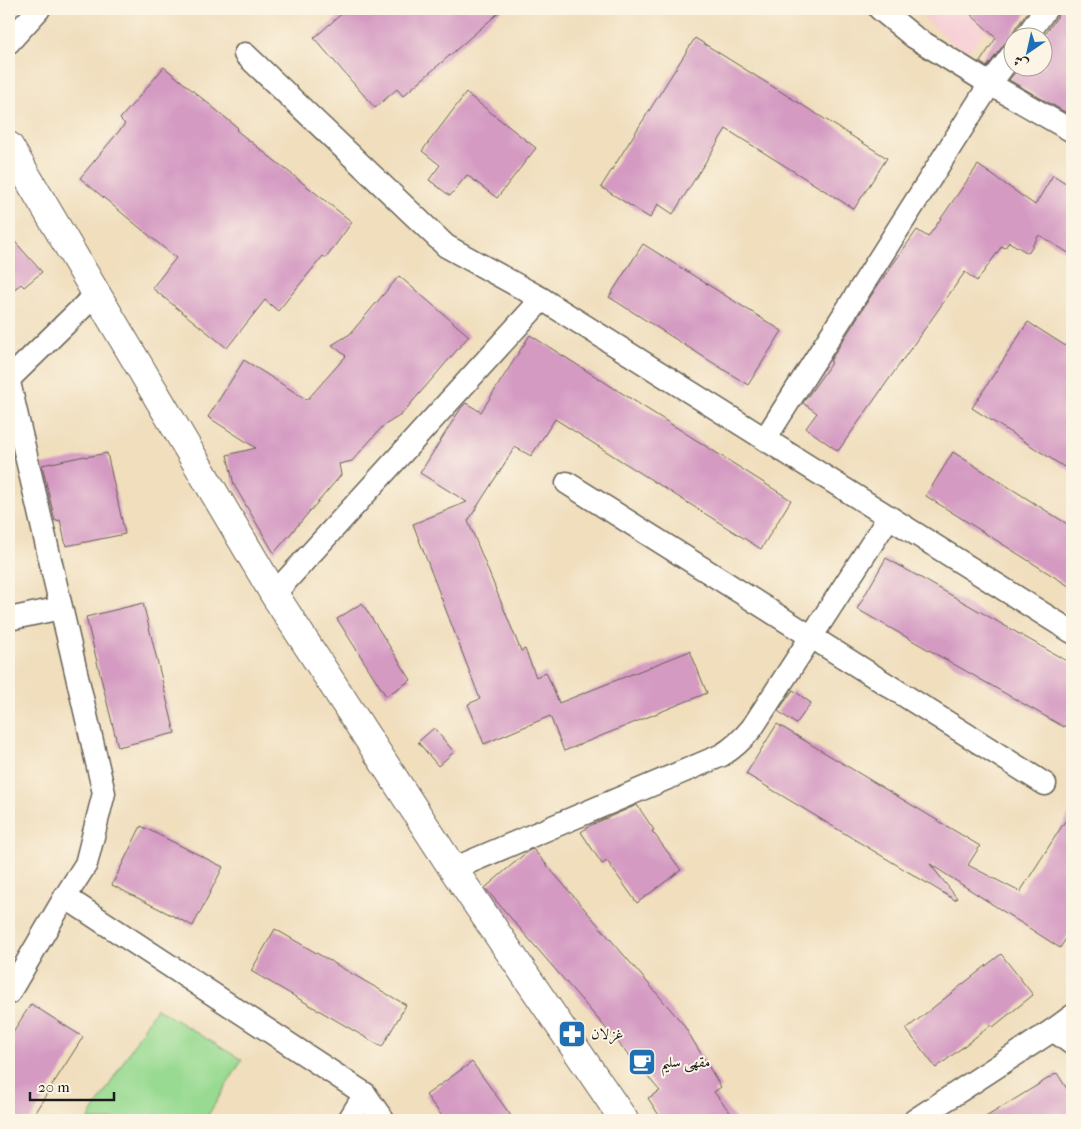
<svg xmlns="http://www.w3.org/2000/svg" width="1081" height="1129" font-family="'IM FELL French Canon',Amiri,serif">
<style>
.built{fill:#f7cfd5}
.green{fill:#98da92;stroke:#5a7b57}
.building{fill:#d49ac2}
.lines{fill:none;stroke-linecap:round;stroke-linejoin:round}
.minor-casing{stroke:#666054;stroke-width:25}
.tertiary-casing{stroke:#666054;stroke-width:30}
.minor{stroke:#fff;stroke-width:22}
.tertiary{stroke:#fff;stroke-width:28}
.labels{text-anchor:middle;stroke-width:4;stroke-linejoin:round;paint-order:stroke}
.poi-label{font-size:15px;fill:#1c1c1c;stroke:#fcf5e5;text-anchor:start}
</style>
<rect width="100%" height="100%" fill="#fcf5e5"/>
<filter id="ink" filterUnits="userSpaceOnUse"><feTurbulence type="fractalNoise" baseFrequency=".02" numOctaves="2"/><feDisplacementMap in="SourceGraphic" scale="10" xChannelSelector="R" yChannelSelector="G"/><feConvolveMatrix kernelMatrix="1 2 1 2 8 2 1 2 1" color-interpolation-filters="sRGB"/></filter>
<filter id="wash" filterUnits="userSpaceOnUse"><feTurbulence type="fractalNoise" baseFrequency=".0096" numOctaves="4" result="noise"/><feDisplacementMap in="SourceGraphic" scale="20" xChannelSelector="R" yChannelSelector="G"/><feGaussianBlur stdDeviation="1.12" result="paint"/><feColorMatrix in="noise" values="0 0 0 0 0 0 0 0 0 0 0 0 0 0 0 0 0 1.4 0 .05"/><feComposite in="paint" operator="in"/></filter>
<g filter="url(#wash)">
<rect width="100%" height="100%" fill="#f0debd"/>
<!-- built -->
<path class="built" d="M 914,9 L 1004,9 L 965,54 Z"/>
<!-- green -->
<path class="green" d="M 156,1008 L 242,1060 L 205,1120 L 88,1120 Z"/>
<g id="blocks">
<!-- building -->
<g class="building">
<path d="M 347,9 L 503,9 L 403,96 L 397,89 L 375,108 L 314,38 Z"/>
<path d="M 965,9 L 1030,9 L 1014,30 L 1012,36 L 1012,39 L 1008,40 L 1004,44 L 987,67 L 980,62 L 996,38 Z"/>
<path d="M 1059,9 L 1072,9 L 1072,116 L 1009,80 L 1019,68 L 1044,68 L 1044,38 L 1042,38 L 1057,17 Z"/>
<path d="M 695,38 L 887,158 L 854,209 L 726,129 L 673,214 L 658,204 L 650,218 L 601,187 Z"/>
<path d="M 164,67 L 238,128 L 236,130 L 352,222 L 326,258 L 323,256 L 278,311 L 265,300 L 227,348 L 152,288 L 176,258 L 80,178 L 125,124 L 120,119 Z"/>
<path d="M 466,93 L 536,148 L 497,198 L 467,175 L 450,196 L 429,180 L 440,165 L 422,151 Z"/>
<path d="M 978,165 L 1035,205 L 1053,175 L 1072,187 L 1072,255 L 1039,235 L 1028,253 L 1009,242 L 1005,248 L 1002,246 L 977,281 L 965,272 L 838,451 L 806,428 L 817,413 L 803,403 L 832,362 L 830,361 L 876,288 L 917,230 L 928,237 Z"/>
<path d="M 9,235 L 42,272 L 24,287 L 21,284 L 9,293 Z"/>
<path d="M 643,244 L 782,331 L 748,385 L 609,297 Z"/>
<path d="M 399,276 L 469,336 L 401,415 L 383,426 L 352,461 L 339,464 L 341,475 L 274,553 L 234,485 L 227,455 L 256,448 L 208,417 L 244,360 L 307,400 L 346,356 L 332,345 L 350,334 Z"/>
<path d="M 1028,322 L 1072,350 L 1072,472 L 972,408 Z"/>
<path d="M 530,335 L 791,500 L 761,549 L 555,419 L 531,456 L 515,447 L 468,521 L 521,651 L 525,649 L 536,677 L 546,672 L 559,703 L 690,651 L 707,693 L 564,751 L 550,716 L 484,744 L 468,704 L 480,699 L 413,524 L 467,502 L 420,473 L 461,408 L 466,403 L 481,412 Z"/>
<path d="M 953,452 L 1072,527 L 1072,588 L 926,496 Z"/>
<path d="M 107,453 L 125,534 L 66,546 L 60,520 L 55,521 L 42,465 L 85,456 L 86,457 Z"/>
<path d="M 886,558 L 1072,664 L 1072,713 L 1064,727 L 857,609 Z"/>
<path d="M 143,603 L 175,733 L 118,747 L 86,617 Z"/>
<path d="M 362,603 L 411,680 L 386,696 L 337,619 Z"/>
<path d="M 793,690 L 811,703 L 796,724 L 778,711 Z"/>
<path d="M 777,724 L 980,846 L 968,865 L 1020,892 L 1072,810 L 1072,929 L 1060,948 L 930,864 L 957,898 L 955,900 L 746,774 Z"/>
<path d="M 434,728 L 454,752 L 438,766 L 418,742 Z"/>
<path d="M 637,805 L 654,830 L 652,831 L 681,870 L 637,903 L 607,861 L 602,864 L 581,832 L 591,825 Z"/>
<path d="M 141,826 L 223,867 L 193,926 L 112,885 Z"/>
<path d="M 533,849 L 683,1024 L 721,1087 L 714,1092 L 736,1120 L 662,1120 L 648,1098 L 660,1091 L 485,888 L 528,851 Z"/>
<path d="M 275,929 L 406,1005 L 382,1047 L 251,971 Z"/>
<path d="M 1001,954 L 1033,995 L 993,1027 L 991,1025 L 936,1068 L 906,1029 Z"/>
<path d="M 31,1004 L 83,1037 L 30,1120 L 9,1120 L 9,1038 Z"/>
<path d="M 472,1062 L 514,1120 L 445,1120 L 426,1095 Z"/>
<path d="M 1057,1073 L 1072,1097 L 1072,1120 L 981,1120 Z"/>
</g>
</g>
</g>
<g filter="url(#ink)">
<use href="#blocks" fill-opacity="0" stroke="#666054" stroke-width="1"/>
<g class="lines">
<!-- minor casing -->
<g class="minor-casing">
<g id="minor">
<path d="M 880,9 L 914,37 L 990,84 L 1072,131"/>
<path d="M 1025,38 L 1046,9"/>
<path d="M 9,42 L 39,9"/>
<path d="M 245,54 L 446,246 L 542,299 L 1072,632"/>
<path d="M 9,379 L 96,294"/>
<path d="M 9,382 L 104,793 L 86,864 L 65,897 L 9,993"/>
<path d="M 765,439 L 990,84 L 1014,52"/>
<path d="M 567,483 L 1045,784"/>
<path d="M 274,594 L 542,299"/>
<path d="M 9,619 L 61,608"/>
<path d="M 453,869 L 722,755 C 735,747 743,739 752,728 L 889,517"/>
<path d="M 65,897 L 365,1094 L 383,1120"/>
<path d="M 1053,1030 L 1072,1044"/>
<path d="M 349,1120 L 365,1094"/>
<path d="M 915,1120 L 1053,1030 L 1072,1016"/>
</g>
</g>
<!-- tertiary casing -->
<g class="tertiary-casing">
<path id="tertiary" d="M 9,146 L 274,594 L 453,869 L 624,1120"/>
</g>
<!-- minor -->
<use href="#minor" class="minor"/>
<!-- tertiary -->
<use href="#tertiary" class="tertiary"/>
</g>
</g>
<!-- icons -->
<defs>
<g id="pharmacy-square" transform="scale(1.4375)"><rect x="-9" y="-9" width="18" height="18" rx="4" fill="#1f6fb2" stroke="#fcf5e5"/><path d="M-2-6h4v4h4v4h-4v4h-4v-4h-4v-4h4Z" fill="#fff"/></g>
<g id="cafe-square" transform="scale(1.4375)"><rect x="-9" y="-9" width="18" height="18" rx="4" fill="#1f6fb2" stroke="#fcf5e5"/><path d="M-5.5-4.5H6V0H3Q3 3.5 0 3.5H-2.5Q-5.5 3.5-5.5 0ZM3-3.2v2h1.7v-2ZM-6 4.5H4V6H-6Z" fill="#fff"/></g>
</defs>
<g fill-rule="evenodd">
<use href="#pharmacy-square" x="572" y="1034"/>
<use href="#cafe-square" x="642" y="1062"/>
</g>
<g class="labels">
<!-- poi labels -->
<g class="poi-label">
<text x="591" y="1039">غزلان</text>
<text x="661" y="1067">مقهى سليم</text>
</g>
</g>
<!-- margin -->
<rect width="1081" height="1129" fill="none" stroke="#fcf5e5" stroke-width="30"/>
<!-- north arrow -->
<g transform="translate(1028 52) rotate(214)"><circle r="24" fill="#fcf5e5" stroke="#a29e95"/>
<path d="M0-4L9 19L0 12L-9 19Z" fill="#1f6fb2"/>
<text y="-8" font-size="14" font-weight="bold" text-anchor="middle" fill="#1c1c1c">ش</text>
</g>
<!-- scale -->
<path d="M30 1092v8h84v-8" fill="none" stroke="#1c1c1c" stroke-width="2.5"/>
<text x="38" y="1092" font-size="15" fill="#1c1c1c" stroke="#fcf5e5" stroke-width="4" paint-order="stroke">20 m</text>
</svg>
